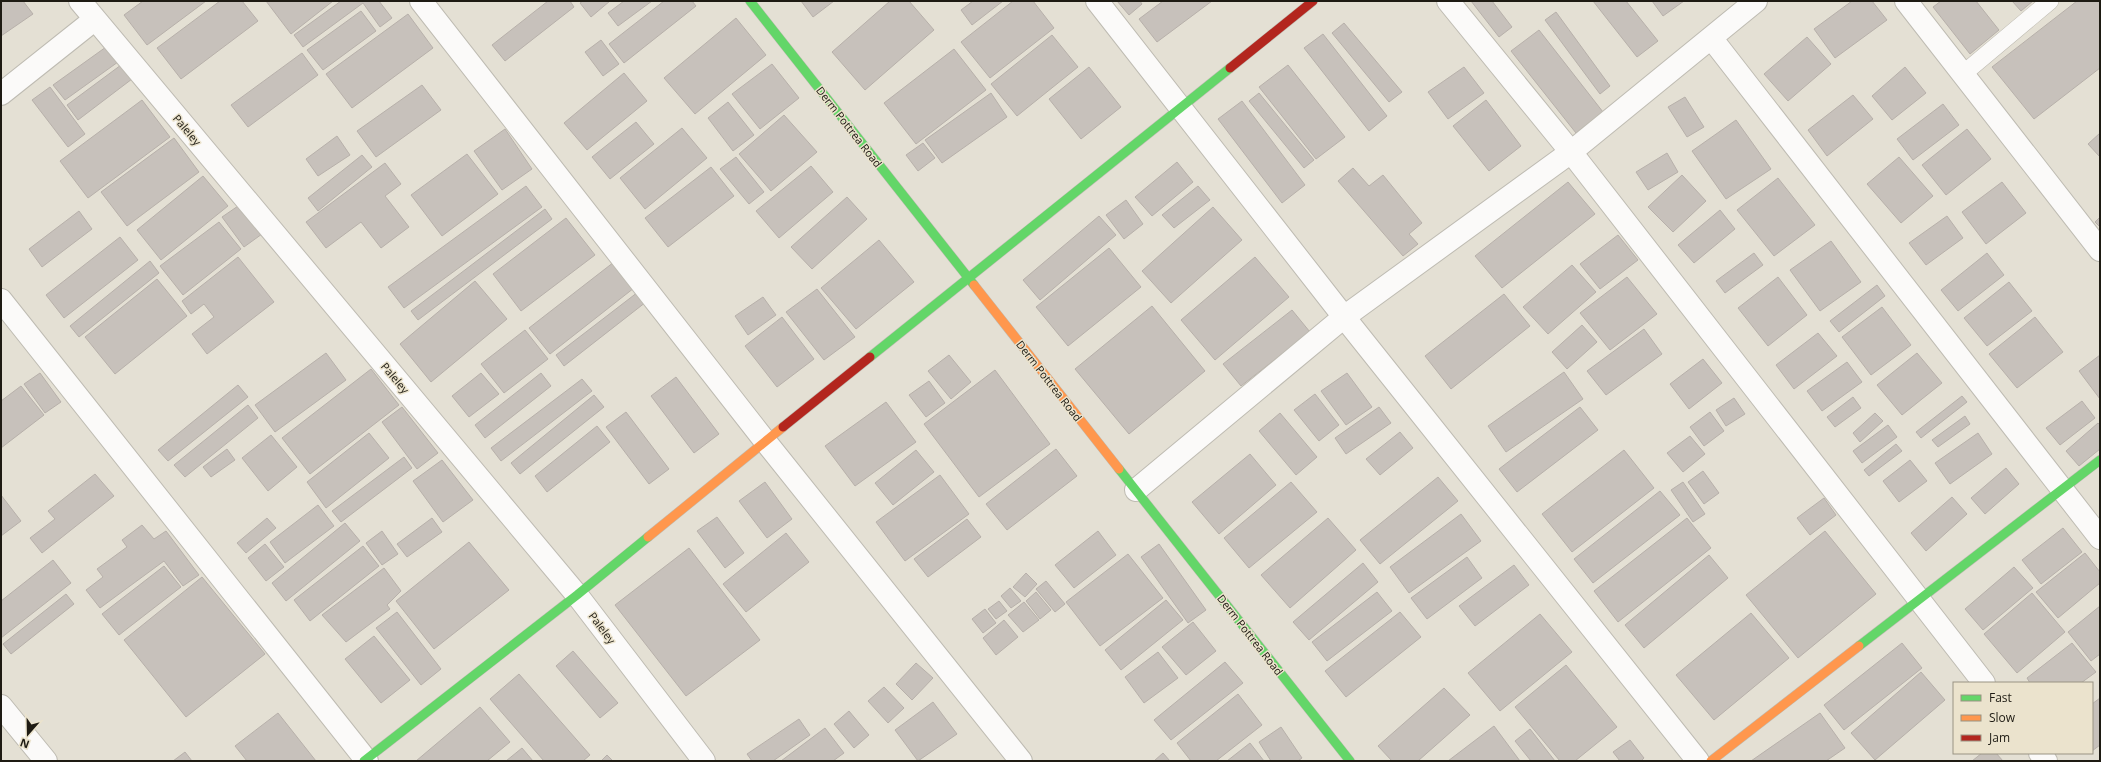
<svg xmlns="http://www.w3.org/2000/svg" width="2101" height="762" font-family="'Open Sans',sans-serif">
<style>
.building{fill:#c7c1bb;stroke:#b7b0aa}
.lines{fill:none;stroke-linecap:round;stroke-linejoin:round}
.lane-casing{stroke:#bebbb2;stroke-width:18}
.street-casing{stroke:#bebbb2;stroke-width:24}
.fast-casing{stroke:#bebbb2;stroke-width:10}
.slow-casing{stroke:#bebbb2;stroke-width:10}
.jam-casing{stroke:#bebbb2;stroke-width:10}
.lane{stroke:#fbfaf9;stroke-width:17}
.street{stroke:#fbfaf9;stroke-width:22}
.fast{stroke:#63d668;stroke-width:9}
.slow{stroke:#ff974d;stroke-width:9}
.jam{stroke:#b3261e;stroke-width:9}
.labels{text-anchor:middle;stroke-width:3;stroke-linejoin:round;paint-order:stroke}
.street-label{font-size:11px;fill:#1e1b13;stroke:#ebe3cd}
</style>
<rect width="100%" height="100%" fill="#e4e0d4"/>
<!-- building -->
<g class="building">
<path d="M 1,1 L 23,1 L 33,14 L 1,36 Z"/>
<path d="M 143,1 L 206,1 L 147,45 L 124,15 Z"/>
<path d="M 220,1 L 242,1 L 258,21 L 181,79 L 157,48 Z"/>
<path d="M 266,1 L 333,1 L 291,34 Z"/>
<path d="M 341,1 L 379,1 L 392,18 L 380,27 L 363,3 L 303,47 L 294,35 Z"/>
<path d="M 548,1 L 570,1 L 574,7 L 505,61 L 492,45 Z"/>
<path d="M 583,1 L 610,1 L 591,17 L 580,3 Z"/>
<path d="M 624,1 L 652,1 L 618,26 L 608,13 Z"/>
<path d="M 664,1 L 692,1 L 696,6 L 624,63 L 609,44 Z"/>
<path d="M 801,1 L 834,1 L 813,17 Z"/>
<path d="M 890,1 L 909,1 L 934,30 L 865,90 L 832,52 Z"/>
<path d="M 973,1 L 1003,1 L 972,25 L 961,10 Z"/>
<path d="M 1013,1 L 1033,1 L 1054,28 L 990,78 L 961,42 Z"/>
<path d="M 1117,1 L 1140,1 L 1142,4 L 1129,15 Z"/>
<path d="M 1163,1 L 1212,1 L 1157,42 L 1139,19 Z"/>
<path d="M 1471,1 L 1492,1 L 1512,27 L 1499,37 Z"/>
<path d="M 1593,1 L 1626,1 L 1658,41 L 1637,57 Z"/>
<path d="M 1652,1 L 1684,1 L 1663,16 Z"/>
<path d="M 1852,1 L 1872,1 L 1887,20 L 1835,58 L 1814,29 Z"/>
<path d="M 1941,1 L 1976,1 L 1999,30 L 1970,54 L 1933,7 Z"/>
<path d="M 2012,1 L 2033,1 L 2021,11 Z"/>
<path d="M 2077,1 L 2100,1 L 2100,68 L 2034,119 L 1992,67 Z"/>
<path d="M 361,11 L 376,31 L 323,70 L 307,50 Z"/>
<path d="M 1556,12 L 1610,86 L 1600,94 L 1545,20 Z"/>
<path d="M 408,14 L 433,48 L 352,108 L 326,74 Z"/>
<path d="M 736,18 L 766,55 L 695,114 L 664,78 Z"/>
<path d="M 1344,23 L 1402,92 L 1389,102 L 1332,33 Z"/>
<path d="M 1539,30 L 1603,112 L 1576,133 L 1511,51 Z"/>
<path d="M 1323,34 L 1387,116 L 1369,131 L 1304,48 Z"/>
<path d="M 1052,35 L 1078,67 L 1017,116 L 991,84 Z"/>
<path d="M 1807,37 L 1831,64 L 1788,101 L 1764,74 Z"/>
<path d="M 601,40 L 619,64 L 603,76 L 585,52 Z"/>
<path d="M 106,47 L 118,62 L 65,100 L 53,85 Z"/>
<path d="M 954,49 L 986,90 L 916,144 L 884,103 Z"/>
<path d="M 302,53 L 318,75 L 248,127 L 231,105 Z"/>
<path d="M 772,64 L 799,98 L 760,129 L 732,94 Z"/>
<path d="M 121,65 L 132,79 L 78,120 L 67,105 Z"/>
<path d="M 1288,65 L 1345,137 L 1316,159 L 1259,87 Z"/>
<path d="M 1089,67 L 1121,107 L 1081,139 L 1049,99 Z"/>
<path d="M 1464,67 L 1484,93 L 1448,119 L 1428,92 Z"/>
<path d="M 1905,67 L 1926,93 L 1892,120 L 1872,96 Z"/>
<path d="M 624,73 L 647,101 L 587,150 L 564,123 Z"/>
<path d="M 422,85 L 441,110 L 376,157 L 357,131 Z"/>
<path d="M 50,87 L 85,134 L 68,147 L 32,100 Z"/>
<path d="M 991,93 L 1007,117 L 942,163 L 925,140 Z"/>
<path d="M 1259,93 L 1314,160 L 1304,168 L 1249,101 Z"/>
<path d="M 1853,95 L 1873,119 L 1827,156 L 1808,130 Z"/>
<path d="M 1685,97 L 1704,127 L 1687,137 L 1668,107 Z"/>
<path d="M 142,100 L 170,137 L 88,198 L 60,161 Z"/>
<path d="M 1486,100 L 1521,146 L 1489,171 L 1453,126 Z"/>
<path d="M 1242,101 L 1305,185 L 1282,203 L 1218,119 Z"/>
<path d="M 728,102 L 754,135 L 733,151 L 708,118 Z"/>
<path d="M 1943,104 L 1959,125 L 1913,160 L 1897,139 Z"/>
<path d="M 784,115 L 817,152 L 771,191 L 739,154 Z"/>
<path d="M 1736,120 L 1771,169 L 1726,199 L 1692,151 Z"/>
<path d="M 636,122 L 654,144 L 610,179 L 592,157 Z"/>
<path d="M 682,128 L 707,158 L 645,209 L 620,178 Z"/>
<path d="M 505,129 L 532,169 L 502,190 L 474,151 Z"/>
<path d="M 1967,129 L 1991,159 L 1946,195 L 1922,165 Z"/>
<path d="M 2100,133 L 2100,157 L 2088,144 Z"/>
<path d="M 337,136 L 350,155 L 318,176 L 306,159 Z"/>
<path d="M 174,138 L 199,172 L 127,226 L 101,192 Z"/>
<path d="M 923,143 L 935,158 L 918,171 L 906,155 Z"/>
<path d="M 1667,153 L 1678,172 L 1648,190 L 1636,172 Z"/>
<path d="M 467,154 L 498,194 L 442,236 L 411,195 Z"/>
<path d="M 362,155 L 372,167 L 318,211 L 308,198 Z"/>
<path d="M 736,157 L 764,192 L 749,204 L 720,169 Z"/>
<path d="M 1899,157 L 1933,196 L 1901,223 L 1867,184 Z"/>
<path d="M 1177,162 L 1193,182 L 1152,216 L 1135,197 Z"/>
<path d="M 385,163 L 401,184 L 385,196 L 409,227 L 381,248 L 361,222 L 326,248 L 306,222 Z"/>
<path d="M 811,166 L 833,192 L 779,238 L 756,211 Z"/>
<path d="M 711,167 L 734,196 L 668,247 L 645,218 Z"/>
<path d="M 1353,168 L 1369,186 L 1383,175 L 1422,223 L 1409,234 L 1418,244 L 1403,256 L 1338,181 Z"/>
<path d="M 1682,175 L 1706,201 L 1673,232 L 1648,207 Z"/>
<path d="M 203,176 L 228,206 L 161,260 L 137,230 Z"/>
<path d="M 1778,178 L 1815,225 L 1774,256 L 1737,210 Z"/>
<path d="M 1568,182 L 1595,214 L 1502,288 L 1475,256 Z"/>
<path d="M 2002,182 L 2026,213 L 1986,244 L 1962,212 Z"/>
<path d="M 526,186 L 542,207 L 404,308 L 388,287 Z"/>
<path d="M 1198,186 L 1210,200 L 1174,228 L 1162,215 Z"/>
<path d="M 847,197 L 867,219 L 812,269 L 791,247 Z"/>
<path d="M 1126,200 L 1143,224 L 1124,239 L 1106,215 Z"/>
<path d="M 241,204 L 262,234 L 244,247 L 222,217 Z"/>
<path d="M 1213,207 L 1242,240 L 1171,303 L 1142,271 Z"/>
<path d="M 545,209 L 552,219 L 418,320 L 411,311 Z"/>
<path d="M 1720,210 L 1735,229 L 1694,263 L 1678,245 Z"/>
<path d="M 79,211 L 92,229 L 42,267 L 29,249 Z"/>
<path d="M 1099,216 L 1116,235 L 1040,300 L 1023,280 Z"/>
<path d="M 1947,216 L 1963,238 L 1926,265 L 1909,243 Z"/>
<path d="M 2100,217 L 2100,227 L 2095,222 Z"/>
<path d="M 566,218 L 595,255 L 521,311 L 493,274 Z"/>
<path d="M 219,222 L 241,249 L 183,295 L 160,266 Z"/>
<path d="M 1618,235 L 1638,260 L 1600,289 L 1580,264 Z"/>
<path d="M 120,237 L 138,260 L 64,318 L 46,295 Z"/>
<path d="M 879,240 L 914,282 L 856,329 L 821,288 Z"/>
<path d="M 1831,241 L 1861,282 L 1820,311 L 1790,270 Z"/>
<path d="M 1109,248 L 1141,287 L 1068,346 L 1036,307 Z"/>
<path d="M 1754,253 L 1763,265 L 1725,293 L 1716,281 Z"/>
<path d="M 1987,253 L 2004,275 L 1958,311 L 1941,290 Z"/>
<path d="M 238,257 L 274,302 L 207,354 L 192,334 L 214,317 L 204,304 L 191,314 L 182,301 Z"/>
<path d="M 1255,257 L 1289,297 L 1215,360 L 1181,320 Z"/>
<path d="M 150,261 L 159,273 L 79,337 L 70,326 Z"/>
<path d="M 614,262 L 634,288 L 550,354 L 529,328 Z"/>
<path d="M 1572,265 L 1596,292 L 1548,334 L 1523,307 Z"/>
<path d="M 1627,277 L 1657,314 L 1610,350 L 1580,313 Z"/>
<path d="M 1778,277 L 1807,315 L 1768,346 L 1738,308 Z"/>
<path d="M 157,279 L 187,316 L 115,374 L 85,337 Z"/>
<path d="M 475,281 L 507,319 L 431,382 L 400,344 Z"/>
<path d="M 2009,282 L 2032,311 L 1987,346 L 1964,318 Z"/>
<path d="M 1877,285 L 1885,296 L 1839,332 L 1830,321 Z"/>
<path d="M 817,289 L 855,337 L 824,360 L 786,312 Z"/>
<path d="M 638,292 L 646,302 L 564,366 L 556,355 Z"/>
<path d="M 1504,294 L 1530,326 L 1451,389 L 1425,356 Z"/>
<path d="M 763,297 L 776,315 L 748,335 L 735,316 Z"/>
<path d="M 1152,306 L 1205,371 L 1129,434 L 1075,369 Z"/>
<path d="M 1882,307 L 1911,345 L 1871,375 L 1842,337 Z"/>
<path d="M 1292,310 L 1310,332 L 1241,386 L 1223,364 Z"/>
<path d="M 782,317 L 814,359 L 777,387 L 745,346 Z"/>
<path d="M 2035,317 L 2063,352 L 2017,388 L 1989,354 Z"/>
<path d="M 1582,325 L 1597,342 L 1567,369 L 1552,352 Z"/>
<path d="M 1644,329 L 1662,354 L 1606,395 L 1587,371 Z"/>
<path d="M 525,330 L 548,359 L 504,393 L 481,364 Z"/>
<path d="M 1818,333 L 1837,356 L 1794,389 L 1776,365 Z"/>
<path d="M 326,353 L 346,380 L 275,432 L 255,405 Z"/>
<path d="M 1917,353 L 1942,383 L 1902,415 L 1877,385 Z"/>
<path d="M 949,355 L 971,382 L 951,399 L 928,371 Z"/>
<path d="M 2100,355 L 2100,399 L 2079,371 Z"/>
<path d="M 1703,359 L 1722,383 L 1689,409 L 1670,384 Z"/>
<path d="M 1847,362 L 1862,382 L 1822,411 L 1807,391 Z"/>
<path d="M 371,369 L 399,405 L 310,474 L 282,438 Z"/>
<path d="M 995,370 L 1050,444 L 979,497 L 924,424 Z"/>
<path d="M 1564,372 L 1583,399 L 1506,452 L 1488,426 Z"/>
<path d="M 40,373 L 61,402 L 45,413 L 24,384 Z"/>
<path d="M 481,373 L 499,394 L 469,417 L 452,396 Z"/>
<path d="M 541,373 L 551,386 L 485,438 L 475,425 Z"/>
<path d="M 1347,373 L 1372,407 L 1346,425 L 1321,391 Z"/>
<path d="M 676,377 L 719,434 L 694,453 L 651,396 Z"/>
<path d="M 582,379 L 592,391 L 501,461 L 491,448 Z"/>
<path d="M 929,381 L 945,403 L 926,417 L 909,395 Z"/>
<path d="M 238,385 L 248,397 L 168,461 L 158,450 Z"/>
<path d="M 21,386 L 44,415 L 1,448 L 1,401 Z"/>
<path d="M 1315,394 L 1339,425 L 1319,441 L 1294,410 Z"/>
<path d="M 594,395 L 604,407 L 520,474 L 511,463 Z"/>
<path d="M 1962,396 L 1967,402 L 1921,438 L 1916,432 Z"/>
<path d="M 1853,397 L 1861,408 L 1835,427 L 1827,417 Z"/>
<path d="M 1734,398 L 1745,414 L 1726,426 L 1716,410 Z"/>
<path d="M 2082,401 L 2095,418 L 2060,445 L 2046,428 Z"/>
<path d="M 886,402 L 916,442 L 855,486 L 825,446 Z"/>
<path d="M 248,405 L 258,418 L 185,477 L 174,465 Z"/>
<path d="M 402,407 L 438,453 L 417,469 L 382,422 Z"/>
<path d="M 1379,407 L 1391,423 L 1346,454 L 1335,438 Z"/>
<path d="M 1580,407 L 1598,430 L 1517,492 L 1499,469 Z"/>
<path d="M 626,412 L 669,469 L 649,484 L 606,427 Z"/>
<path d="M 1710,412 L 1724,431 L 1704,446 L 1690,427 Z"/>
<path d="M 1280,413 L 1317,457 L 1296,475 L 1259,431 Z"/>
<path d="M 1875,413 L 1883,421 L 1860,442 L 1853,433 Z"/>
<path d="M 1965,416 L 1970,424 L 1938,447 L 1932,440 Z"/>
<path d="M 2098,423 L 2100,425 L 2100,449 L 2079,466 L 2066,451 Z"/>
<path d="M 1888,425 L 1897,437 L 1862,463 L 1853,451 Z"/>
<path d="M 597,426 L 610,442 L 547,492 L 535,476 Z"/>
<path d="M 1400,432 L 1413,448 L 1380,475 L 1366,459 Z"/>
<path d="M 369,433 L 389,458 L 326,508 L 307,482 Z"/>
<path d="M 1978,433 L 1992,454 L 1950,484 L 1935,463 Z"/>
<path d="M 271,435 L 297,467 L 268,491 L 242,458 Z"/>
<path d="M 1690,436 L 1705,454 L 1683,472 L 1667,453 Z"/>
<path d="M 1896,444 L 1902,451 L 1869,476 L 1864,470 Z"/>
<path d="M 227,449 L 235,460 L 211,477 L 203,467 Z"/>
<path d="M 1056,449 L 1077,476 L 1007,530 L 986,504 Z"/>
<path d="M 916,450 L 934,472 L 893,505 L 875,483 Z"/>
<path d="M 1624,450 L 1654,488 L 1572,552 L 1542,514 Z"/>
<path d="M 1250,454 L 1276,485 L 1219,534 L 1192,502 Z"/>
<path d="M 404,457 L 412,468 L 341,522 L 332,511 Z"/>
<path d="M 442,460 L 473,500 L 443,522 L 413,481 Z"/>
<path d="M 1910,460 L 1927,481 L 1899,502 L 1883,481 Z"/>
<path d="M 2006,468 L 2019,484 L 1985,514 L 1971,498 Z"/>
<path d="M 1703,471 L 1719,493 L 1704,504 L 1688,482 Z"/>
<path d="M 95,474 L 114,496 L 42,553 L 30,538 L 55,519 L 48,511 Z"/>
<path d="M 940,475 L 969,514 L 905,561 L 876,522 Z"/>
<path d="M 1438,477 L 1458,501 L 1380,564 L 1360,540 Z"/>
<path d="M 765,482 L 792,519 L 767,538 L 739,501 Z"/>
<path d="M 1291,482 L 1317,512 L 1249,568 L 1224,538 Z"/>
<path d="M 1683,482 L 1705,514 L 1693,522 L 1671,490 Z"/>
<path d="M 1660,491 L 1680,515 L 1593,583 L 1574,559 Z"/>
<path d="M 1,495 L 21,521 L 1,536 Z"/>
<path d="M 1952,497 L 1967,514 L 1926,551 L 1911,533 Z"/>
<path d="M 1824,498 L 1836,515 L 1810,535 L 1797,518 Z"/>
<path d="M 318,505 L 334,526 L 285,563 L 270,542 Z"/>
<path d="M 1461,514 L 1481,541 L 1409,593 L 1390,567 Z"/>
<path d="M 717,517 L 744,553 L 725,568 L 697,531 Z"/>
<path d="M 267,518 L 276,528 L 246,553 L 237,543 Z"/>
<path d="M 432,518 L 442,532 L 407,557 L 397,544 Z"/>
<path d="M 1328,518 L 1356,550 L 1290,608 L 1261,575 Z"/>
<path d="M 1687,518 L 1711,548 L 1618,622 L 1594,591 Z"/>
<path d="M 967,519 L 981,537 L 928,577 L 914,559 Z"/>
<path d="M 345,523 L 360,541 L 286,601 L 272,583 Z"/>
<path d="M 142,525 L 154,539 L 166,531 L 199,575 L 183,586 L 164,561 L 100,608 L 86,590 L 103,577 L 97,569 L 127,547 L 122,540 Z"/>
<path d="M 2063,528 L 2082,552 L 2041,584 L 2022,560 Z"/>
<path d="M 382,531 L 398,554 L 382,565 L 366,543 Z"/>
<path d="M 1098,531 L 1116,555 L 1074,588 L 1055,565 Z"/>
<path d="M 1825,531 L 1876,594 L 1798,658 L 1746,595 Z"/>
<path d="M 786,533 L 809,562 L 746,612 L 723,584 Z"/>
<path d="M 469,542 L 509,590 L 434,649 L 396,601 Z"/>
<path d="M 265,544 L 284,567 L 266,581 L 248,558 Z"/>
<path d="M 1159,544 L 1206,610 L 1188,623 L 1141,557 Z"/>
<path d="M 363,546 L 379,566 L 310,621 L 294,600 Z"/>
<path d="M 689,548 L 760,640 L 686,696 L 615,605 Z"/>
<path d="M 2085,553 L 2100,572 L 2100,583 L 2058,618 L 2036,592 Z"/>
<path d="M 1128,554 L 1163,598 L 1100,646 L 1066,602 Z"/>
<path d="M 1709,555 L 1728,578 L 1644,648 L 1625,625 Z"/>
<path d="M 1467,557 L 1482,578 L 1427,619 L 1411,598 Z"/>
<path d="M 53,560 L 71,583 L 1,638 L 1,601 Z"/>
<path d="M 1363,563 L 1378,582 L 1309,640 L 1293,622 Z"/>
<path d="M 1514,565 L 1529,585 L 1475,626 L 1459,606 Z"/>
<path d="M 164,566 L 181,587 L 119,635 L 102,614 Z"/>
<path d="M 2014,567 L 2033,588 L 1983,630 L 1965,609 Z"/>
<path d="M 384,568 L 401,591 L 387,605 L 390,609 L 346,642 L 322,615 Z"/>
<path d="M 1026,573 L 1037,584 L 1025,597 L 1013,587 Z"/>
<path d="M 202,577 L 265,654 L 186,717 L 124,640 Z"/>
<path d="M 1046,581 L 1065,604 L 1055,612 L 1036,589 Z"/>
<path d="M 1010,588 L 1021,601 L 1011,608 L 1001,596 Z"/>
<path d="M 1036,592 L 1051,610 L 1040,619 L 1026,601 Z"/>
<path d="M 1377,592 L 1392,611 L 1327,661 L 1312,642 Z"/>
<path d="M 2032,593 L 2065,632 L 2017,673 L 1984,634 Z"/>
<path d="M 66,594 L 74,604 L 11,654 L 3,644 Z"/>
<path d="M 1166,600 L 1183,620 L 1121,670 L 1105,650 Z"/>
<path d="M 999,601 L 1007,611 L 996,619 L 988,609 Z"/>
<path d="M 1024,602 L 1039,620 L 1023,632 L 1008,615 Z"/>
<path d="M 2100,606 L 2100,654 L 2091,661 L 2068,632 Z"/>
<path d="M 985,609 L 996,623 L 983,633 L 972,619 Z"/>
<path d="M 397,612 L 441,669 L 421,685 L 376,628 Z"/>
<path d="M 1400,612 L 1421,637 L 1346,697 L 1325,671 Z"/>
<path d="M 1751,613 L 1789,658 L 1714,720 L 1676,675 Z"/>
<path d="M 1540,614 L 1572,652 L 1500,711 L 1468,673 Z"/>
<path d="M 1004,620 L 1018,637 L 996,655 L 983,638 Z"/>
<path d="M 1193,622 L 1216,651 L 1186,675 L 1162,647 Z"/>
<path d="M 374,636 L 410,680 L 381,703 L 345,659 Z"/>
<path d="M 1902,643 L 1922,668 L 1844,730 L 1824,705 Z"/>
<path d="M 2072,643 L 2096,672 L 2081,683 L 2030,683 L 2027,678 Z"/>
<path d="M 573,651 L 618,703 L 600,718 L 556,666 Z"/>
<path d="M 1158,652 L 1178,678 L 1144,703 L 1125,677 Z"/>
<path d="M 1225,662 L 1243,683 L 1171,740 L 1154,720 Z"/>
<path d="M 916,663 L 933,678 L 912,700 L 896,684 Z"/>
<path d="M 1566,665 L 1617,727 L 1575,761 L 1560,761 L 1515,707 Z"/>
<path d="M 1921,672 L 1945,700 L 1875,760 L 1851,733 Z"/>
<path d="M 519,674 L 590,755 L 583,761 L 544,761 L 490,699 Z"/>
<path d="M 884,687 L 904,708 L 888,723 L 868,701 Z"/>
<path d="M 1444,688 L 1470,715 L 1418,761 L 1392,761 L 1378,746 Z"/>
<path d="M 1238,694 L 1262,725 L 1216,761 L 1191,761 L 1177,743 Z"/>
<path d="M 2100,698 L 2100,745 L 2092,751 L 2092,704 Z"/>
<path d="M 933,702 L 957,734 L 918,761 L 895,730 Z"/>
<path d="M 480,707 L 510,742 L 487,761 L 416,761 Z"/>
<path d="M 849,711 L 869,735 L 854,748 L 834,724 Z"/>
<path d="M 278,713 L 316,761 L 247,761 L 235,746 Z"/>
<path d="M 1820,713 L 1845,748 L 1826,761 L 1751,761 Z"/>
<path d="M 799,719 L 810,735 L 773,761 L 752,761 L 747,754 Z"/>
<path d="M 1494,726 L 1520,761 L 1448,761 Z"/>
<path d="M 1281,727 L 1302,758 L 1298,761 L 1271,761 L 1259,742 Z"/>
<path d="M 825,728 L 844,753 L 833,761 L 781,761 Z"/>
<path d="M 1530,729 L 1555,761 L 1531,761 L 1515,741 Z"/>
<path d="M 1630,740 L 1644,758 L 1641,761 L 1620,761 L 1613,752 Z"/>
<path d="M 1250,743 L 1264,761 L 1227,761 Z"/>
<path d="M 522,748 L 533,761 L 506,761 Z"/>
<path d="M 185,752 L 192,761 L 173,761 Z"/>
<path d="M 1163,753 L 1170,761 L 1154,761 Z"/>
<path d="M 1982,753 L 1996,753 L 2003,761 L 1972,761 Z"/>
<path d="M 607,755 L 613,761 L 601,761 Z"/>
</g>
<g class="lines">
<!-- lane casing -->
<g class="lane-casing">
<path id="lane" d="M 1963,74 L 2050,1"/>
</g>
<!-- street casing -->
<g class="street-casing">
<g id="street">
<path d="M 80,1 L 577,595 L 704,761"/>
<path d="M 421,1 L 765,441 L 1021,761"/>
<path d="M 1097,1 L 1344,317 L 1698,761"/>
<path d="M 1448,1 L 1571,152 L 1984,683"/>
<path d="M 1906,1 L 2100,250"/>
<path d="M 1712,39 L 2100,538"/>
<path d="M 1,94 L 94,20"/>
<path d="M 1,300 L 367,761"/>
<path d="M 1136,490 L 1344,317 L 1571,152 L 1756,1"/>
<path d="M 1,706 L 46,761"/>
<path d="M 2040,753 L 2046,761"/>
</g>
</g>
<!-- fast casing -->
<g class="fast-casing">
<g id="fast">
<path d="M 750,1 L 974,285"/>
<path d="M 870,357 L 1230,68"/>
<path d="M 1119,469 L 1350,761"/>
<path d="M 1859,646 L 2100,460"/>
<path d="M 364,761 L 577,595 L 648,537"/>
</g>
</g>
<!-- slow casing -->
<g class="slow-casing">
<g id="slow">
<path d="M 974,285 L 1119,469"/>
<path d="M 648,537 L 783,427"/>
<path d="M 1711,761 L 1859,646"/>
</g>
</g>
<!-- jam casing -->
<g class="jam-casing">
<g id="jam">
<path d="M 1230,68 L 1313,1"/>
<path d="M 783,427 L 870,357"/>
</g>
</g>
<!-- lane -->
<use href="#lane" class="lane"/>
<!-- street -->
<use href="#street" class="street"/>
<!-- fast -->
<use href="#fast" class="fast"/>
<!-- slow -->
<use href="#slow" class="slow"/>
<!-- jam -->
<use href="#jam" class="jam"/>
</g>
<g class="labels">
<!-- street labels -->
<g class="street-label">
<text transform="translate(849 127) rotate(52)" y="4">Derm Pottrea Road</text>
<text transform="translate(187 130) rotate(50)" y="4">Paleley</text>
<text transform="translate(395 378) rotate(50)" y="4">Paleley</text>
<text transform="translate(1049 381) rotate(52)" y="4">Derm Pottrea Road</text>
<text transform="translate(602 628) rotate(53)" y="4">Paleley</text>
<text transform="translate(1250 635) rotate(52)" y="4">Derm Pottrea Road</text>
</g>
</g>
<!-- border -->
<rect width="2101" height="762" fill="none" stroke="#1e1b13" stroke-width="4"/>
<!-- legend -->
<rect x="1953" y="682" width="140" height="72" fill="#ebe3cd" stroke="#999383"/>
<rect x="1961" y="695" width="20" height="6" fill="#63d668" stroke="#999383"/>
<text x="1989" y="702" font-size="12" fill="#1e1b13">Fast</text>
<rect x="1961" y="715" width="20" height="6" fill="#ff974d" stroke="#999383"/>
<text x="1989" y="722" font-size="12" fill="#1e1b13">Slow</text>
<rect x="1961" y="735" width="20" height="6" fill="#b3261e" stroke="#999383"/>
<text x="1989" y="742" font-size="12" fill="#1e1b13">Jam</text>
<!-- north arrow -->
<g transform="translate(28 734) rotate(200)" stroke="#ebe3cd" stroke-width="3" paint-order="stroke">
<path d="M0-3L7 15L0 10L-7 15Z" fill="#1e1b13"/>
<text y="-6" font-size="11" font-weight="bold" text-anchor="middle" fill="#1e1b13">N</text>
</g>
</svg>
